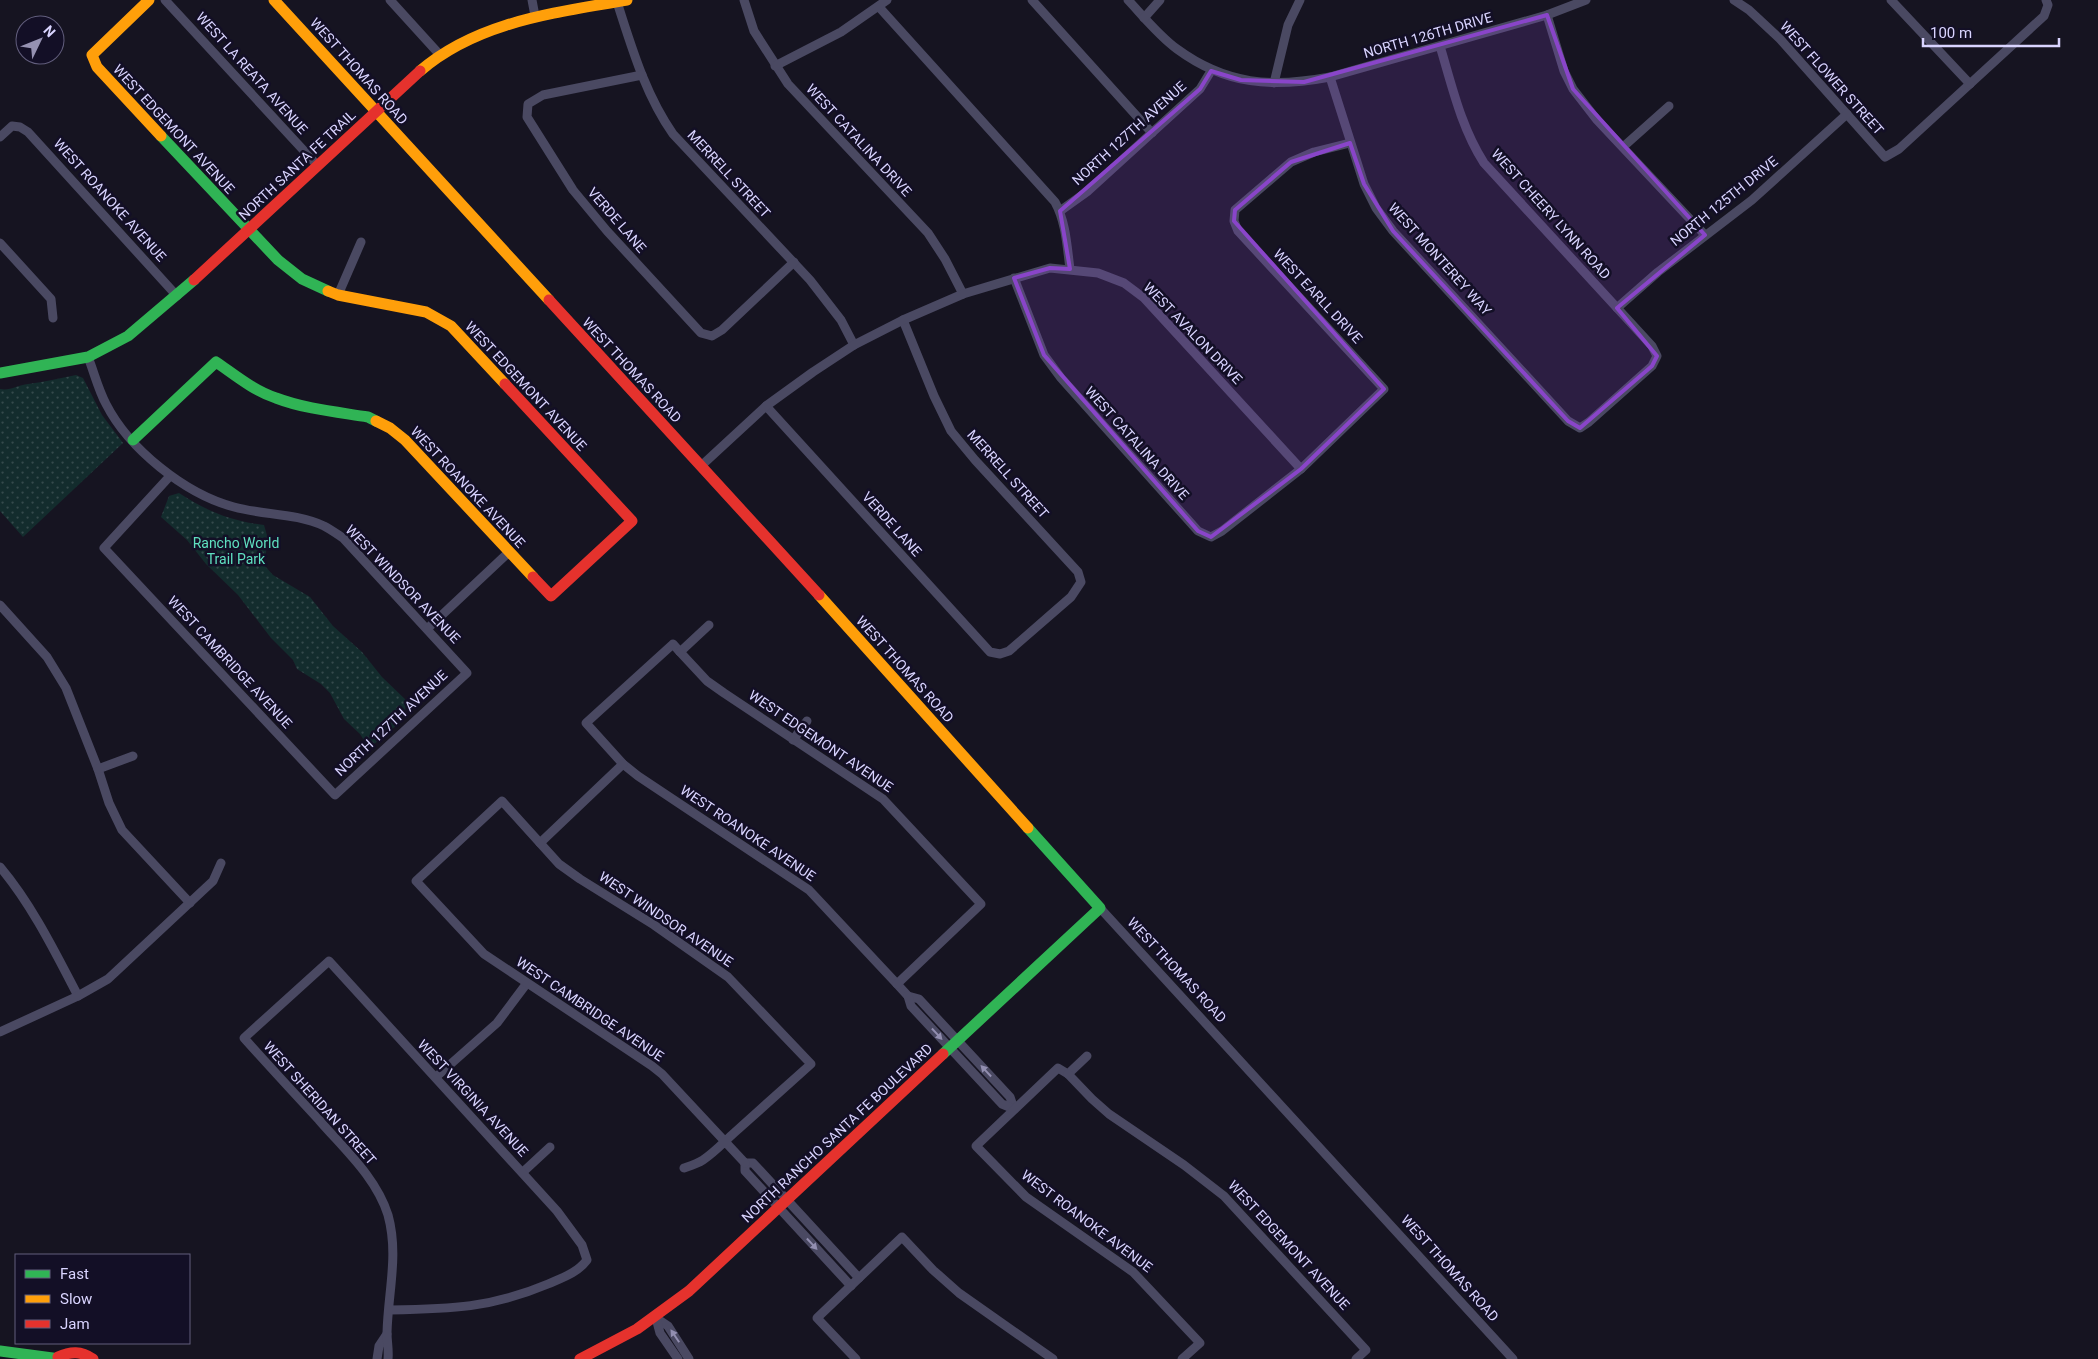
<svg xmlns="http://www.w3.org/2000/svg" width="2098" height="1359" font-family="Roboto,sans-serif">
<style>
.park{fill:url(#park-dots)}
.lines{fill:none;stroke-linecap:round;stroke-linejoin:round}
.street{stroke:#4a4962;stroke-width:9}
.fast{stroke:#30b455;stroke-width:11}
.slow{stroke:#ff9f0a;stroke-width:11}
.jam{stroke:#e5322d;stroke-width:11}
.oneway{fill:#928eb0}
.marked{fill:#8945c9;fill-opacity:0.2;stroke:#8945c9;stroke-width:4;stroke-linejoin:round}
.labels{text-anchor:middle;stroke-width:5;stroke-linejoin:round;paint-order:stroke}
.street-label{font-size:14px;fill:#d9d4ff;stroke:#130f26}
.park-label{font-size:14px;fill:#5fe0c0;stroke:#130f26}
</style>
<defs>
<pattern id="park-dots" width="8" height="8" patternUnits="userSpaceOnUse" patternTransform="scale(1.25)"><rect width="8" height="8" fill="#132c2d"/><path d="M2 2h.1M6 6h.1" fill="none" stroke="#354a4c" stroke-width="1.8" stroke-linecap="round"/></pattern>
</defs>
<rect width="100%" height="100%" fill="#161421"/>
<!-- park -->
<g class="park">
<path d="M 76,375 L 83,378 L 102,415 L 123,443 L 23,537 L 0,511 L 0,389 C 10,391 18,385 28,384 C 44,382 60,378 76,375 Z"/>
<path d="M 179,493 C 206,511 231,521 264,525 L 268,539 L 264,565 L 273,575 L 310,597 L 333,626 L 362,652 L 382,677 L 407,701 L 403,720 L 373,745 L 365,742 L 360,734 L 344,719 L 330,693 L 321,684 L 297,669 L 293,660 L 271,638 L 238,595 L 206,564 L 187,540 L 161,517 L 169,496 Z"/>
</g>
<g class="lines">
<!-- street -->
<g class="street">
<path d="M 165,0 L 318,166"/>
<path d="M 390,0 L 440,55"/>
<path d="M 532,0 L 535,16"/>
<path d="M 744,0 L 754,31 L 788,84 L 928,233 L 945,259 L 963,294"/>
<path d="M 1032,0 L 1152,133"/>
<path d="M 1128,0 C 1143,16 1159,36 1177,49 C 1226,85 1272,88 1330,77 L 1547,15 L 1586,0"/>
<path d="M 1734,0 L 1749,10 L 1780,39 L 1885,157 L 1899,149 L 2044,16 L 2048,5 L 2046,0"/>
<path d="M 1891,0 L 1970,84"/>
<path d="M 617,2 C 632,48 645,94 673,134 L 810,280 L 841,320 L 854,345"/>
<path d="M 879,7 L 1055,202 C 1066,222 1067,247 1070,269"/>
<path d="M 1547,15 L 1564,71 L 1573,89 L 1597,120 L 1705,235"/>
<path d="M 1144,18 L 1160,0"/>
<path d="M 775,66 L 841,32 L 887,0"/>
<path d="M 642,75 L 543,95 L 528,104 L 527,117 L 573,190 L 607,231 L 701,333 L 712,336 L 722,330 L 794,262"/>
<path d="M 1330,77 L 1364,184 L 1376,208 L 1393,231 L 1568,421 L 1580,428 L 1589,422 L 1652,366 L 1657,356 L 1652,346 L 1484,163 C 1461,127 1452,86 1440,46"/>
<path d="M 1274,83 L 1288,25 L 1300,0"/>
<path d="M 0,137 L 12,126 L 20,127 L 28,132 L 177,296"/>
<path d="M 1623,147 L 1669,106"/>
<path d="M 1060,211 L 1088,191 L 1200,89 L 1211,71"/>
<path d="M 0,243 L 51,299 L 53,318"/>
<path d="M 1014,278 L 1044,355 L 1061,378 L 1198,531 L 1211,537 L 1222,531 L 1301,469 L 1384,389 L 1238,231 L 1234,221 L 1235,210 L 1291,162 L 1314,152 L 1350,143"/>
<path d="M 338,295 L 361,242"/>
<path d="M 1617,308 L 1658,272 L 1752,200 L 1847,114"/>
<path d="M 88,357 C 94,372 98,389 106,404 C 129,449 185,494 234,507 C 263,515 296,513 324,526 C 330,529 337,534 343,538 L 467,673 L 335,795 L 104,548 L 170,476"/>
<path d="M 766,406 L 990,652 L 1000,654 L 1009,651 L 1071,597 L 1081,582 L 1078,572 L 975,460 L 951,431 L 934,396 L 903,320"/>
<path d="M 701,466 L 766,406 L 813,372 L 854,345 L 903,320 L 963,294 L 1050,268 L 1098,273 L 1124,283 L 1144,298 L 1301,469"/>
<path d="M 0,605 L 47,657 L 66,688 L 98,769 L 109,803 L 122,830 L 190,903"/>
<path d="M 709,625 L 680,652 L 673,644 L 586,723 L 623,764 L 638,776 L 809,890 L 897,984 L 908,996 L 919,999 L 1010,1097 L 1014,1109"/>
<path d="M 427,629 L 509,552"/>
<path d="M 680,652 L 707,681 L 724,693 L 883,799 L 981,904 L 897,984"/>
<path d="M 793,740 L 807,721"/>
<path d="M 98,769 L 133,756"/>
<path d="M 540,843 L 623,764"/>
<path d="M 0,867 C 32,905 55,952 78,996"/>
<path d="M 1100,908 L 1513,1359"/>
<path d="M 908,996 L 911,1006 L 1002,1104 L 1014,1109"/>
<path d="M 0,1032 L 78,996 L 108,979 L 213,881 L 221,863"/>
<path d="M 1087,1056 L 1068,1074 L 1058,1068 L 976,1146 L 1026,1197 L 1133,1272 L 1200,1343 L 1182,1359"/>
<path d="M 1068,1074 L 1092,1099 L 1109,1114 L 1184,1165 L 1224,1196 L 1366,1350 L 1356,1359"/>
<path d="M 436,1077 L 497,1023 L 527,983"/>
<path d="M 745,1163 L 753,1163 L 859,1278"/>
<path d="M 745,1163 L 745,1171 L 851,1286"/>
<path d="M 684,1168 C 690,1166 697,1164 703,1160 C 714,1153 724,1142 734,1133 L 811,1064 L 728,977 L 654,925 L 580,879 L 559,864 L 502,801 L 416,881 L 484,954 L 652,1066 L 662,1074 L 745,1163"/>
<path d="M 523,1172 L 550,1147"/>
<path d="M 656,1318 L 668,1326 L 689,1359"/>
<path d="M 656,1318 L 660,1333 L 678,1359"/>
<path d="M 377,1359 L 379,1346 L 387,1334"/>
<path d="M 388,1359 C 389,1350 387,1342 387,1333 C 388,1292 399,1255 388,1215 C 376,1177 344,1149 319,1120 C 294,1093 269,1066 244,1038 L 329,961 L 557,1211 L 582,1245 L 587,1260 C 577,1273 564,1277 548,1284 C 491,1308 451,1309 390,1310"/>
<path d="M 856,1359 L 817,1318 L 902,1237 L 933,1270 L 959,1293 L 1053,1359"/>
</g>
<!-- fast -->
<g class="fast">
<path d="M 161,136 L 278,260 L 302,279 L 328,291"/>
<path d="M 0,373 L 88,357 L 128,336 L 194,280"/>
<path d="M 133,440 L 216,362 C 235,375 254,391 276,398 C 305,409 337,412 368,417 L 376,421"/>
<path d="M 943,1054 L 1100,908 L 1028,828"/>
<path d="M 0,1351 L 60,1359"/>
</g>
<!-- slow -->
<g class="slow">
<path d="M 149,0 L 92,55 L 97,67 L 161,136"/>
<path d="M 274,0 L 549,300"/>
<path d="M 420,71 C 478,21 555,13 627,0"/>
<path d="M 328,291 L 338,295 L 426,312 L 451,326 L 505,384"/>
<path d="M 376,421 L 390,428 L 405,440 L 533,577"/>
<path d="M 819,595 L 1028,828"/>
</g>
<!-- jam -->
<g class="jam">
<path d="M 194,280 L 420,71"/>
<path d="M 549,300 L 819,595"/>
<path d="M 505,384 L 632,521 L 551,596 L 533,577"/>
<path d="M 58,1357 C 71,1351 81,1351 93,1359"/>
<path d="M 580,1359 L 637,1329 L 689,1291 L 943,1054"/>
</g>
</g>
<!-- one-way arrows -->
<defs><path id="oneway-solid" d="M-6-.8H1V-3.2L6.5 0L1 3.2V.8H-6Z" transform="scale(1.25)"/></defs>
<g class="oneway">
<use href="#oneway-solid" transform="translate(937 1034) rotate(47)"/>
<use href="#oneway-solid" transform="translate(986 1071) rotate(-133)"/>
<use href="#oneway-solid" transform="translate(812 1244) rotate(47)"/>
<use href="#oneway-solid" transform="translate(675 1336) rotate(-124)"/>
</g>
<!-- marked area -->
<path class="marked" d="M 1547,15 L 1573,89 L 1705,235 L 1617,308 L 1657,356 L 1652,366 L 1580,428 L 1568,421 L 1393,231 L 1364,184 L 1350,143 L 1291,162 L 1235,210 L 1234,221 L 1384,389 L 1301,469 L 1211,537 L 1198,531 L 1044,355 L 1014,278 L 1050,268 L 1070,269 L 1060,211 L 1200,89 L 1211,71 L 1241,80 L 1304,82 Z"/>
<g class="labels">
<!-- street labels -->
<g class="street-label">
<text transform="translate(1428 35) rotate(-16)" y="5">NORTH 126TH DRIVE</text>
<text transform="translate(359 71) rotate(48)" y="5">WEST THOMAS ROAD</text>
<text transform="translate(252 73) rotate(48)" y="5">WEST LA REATA AVENUE</text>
<text transform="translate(1832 78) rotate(48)" y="5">WEST FLOWER STREET</text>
<text transform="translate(174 129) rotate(47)" y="5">WEST EDGEMONT AVENUE</text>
<text transform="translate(1129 133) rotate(-42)" y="5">NORTH 127TH AVENUE</text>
<text transform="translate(859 140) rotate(47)" y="5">WEST CATALINA DRIVE</text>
<text transform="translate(297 165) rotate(-43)" y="5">NORTH SANTA FE TRAIL</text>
<text transform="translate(729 174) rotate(47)" y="5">MERRELL STREET</text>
<text transform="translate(110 200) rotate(48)" y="5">WEST ROANOKE AVENUE</text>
<text transform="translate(1724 201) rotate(-39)" y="5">NORTH 125TH DRIVE</text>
<text transform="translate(1551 214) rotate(48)" y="5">WEST CHEERY LYNN ROAD</text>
<text transform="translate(617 220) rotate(49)" y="5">VERDE LANE</text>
<text transform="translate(1440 259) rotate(48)" y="5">WEST MONTEREY WAY</text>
<text transform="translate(1318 296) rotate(47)" y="5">WEST EARLL DRIVE</text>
<text transform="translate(1193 333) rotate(46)" y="5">WEST AVALON DRIVE</text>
<text transform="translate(632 370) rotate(47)" y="5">WEST THOMAS ROAD</text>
<text transform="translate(526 386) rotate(47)" y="5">WEST EDGEMONT AVENUE</text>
<text transform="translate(1137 443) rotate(48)" y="5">WEST CATALINA DRIVE</text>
<text transform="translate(1008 474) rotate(48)" y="5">MERRELL STREET</text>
<text transform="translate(468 487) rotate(47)" y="5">WEST ROANOKE AVENUE</text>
<text transform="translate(892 524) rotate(48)" y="5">VERDE LANE</text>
<text transform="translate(403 584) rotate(46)" y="5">WEST WINDSOR AVENUE</text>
<text transform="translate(230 662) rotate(47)" y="5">WEST CAMBRIDGE AVENUE</text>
<text transform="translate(905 669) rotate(48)" y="5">WEST THOMAS ROAD</text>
<text transform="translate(391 723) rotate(-43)" y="5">NORTH 127TH AVENUE</text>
<text transform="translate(821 741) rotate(34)" y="5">WEST EDGEMONT AVENUE</text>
<text transform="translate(748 833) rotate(34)" y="5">WEST ROANOKE AVENUE</text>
<text transform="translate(666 919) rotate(34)" y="5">WEST WINDSOR AVENUE</text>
<text transform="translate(1177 970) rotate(47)" y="5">WEST THOMAS ROAD</text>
<text transform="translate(590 1009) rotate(34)" y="5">WEST CAMBRIDGE AVENUE</text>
<text transform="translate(473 1098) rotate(47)" y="5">WEST VIRGINIA AVENUE</text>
<text transform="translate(320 1103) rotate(48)" y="5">WEST SHERIDAN STREET</text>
<text transform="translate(837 1133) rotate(-43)" y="5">NORTH RANCHO SANTA FE BOULEVARD</text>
<text transform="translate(1087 1221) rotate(37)" y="5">WEST ROANOKE AVENUE</text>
<text transform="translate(1289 1245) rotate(47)" y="5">WEST EDGEMONT AVENUE</text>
<text transform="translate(1450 1268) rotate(48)" y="5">WEST THOMAS ROAD</text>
</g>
<!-- park labels -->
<g class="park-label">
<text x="236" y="548">Rancho World<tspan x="236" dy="16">Trail Park</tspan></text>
</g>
</g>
<!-- legend -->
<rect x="15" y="1254" width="175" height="90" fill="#130f26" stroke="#625e7d"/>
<rect x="25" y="1270" width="25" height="8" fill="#30b455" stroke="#625e7d"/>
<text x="60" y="1279" font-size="15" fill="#d9d4ff">Fast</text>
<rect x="25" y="1295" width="25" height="8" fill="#ff9f0a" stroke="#625e7d"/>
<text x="60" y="1304" font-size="15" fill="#d9d4ff">Slow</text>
<rect x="25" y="1320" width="25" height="8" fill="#e5322d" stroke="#625e7d"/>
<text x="60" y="1329" font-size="15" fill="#d9d4ff">Jam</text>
<!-- north arrow -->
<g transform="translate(40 40) rotate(47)"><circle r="24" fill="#130f26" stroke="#625e7d"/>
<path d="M0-4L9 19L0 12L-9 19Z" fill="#9591b1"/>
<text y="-8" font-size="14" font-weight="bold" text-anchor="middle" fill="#d9d4ff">N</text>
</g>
<!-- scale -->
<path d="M1923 38v8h136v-8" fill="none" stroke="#d9d4ff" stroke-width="2.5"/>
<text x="1930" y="38" font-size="15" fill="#d9d4ff" stroke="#130f26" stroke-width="4" paint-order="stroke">100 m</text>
</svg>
